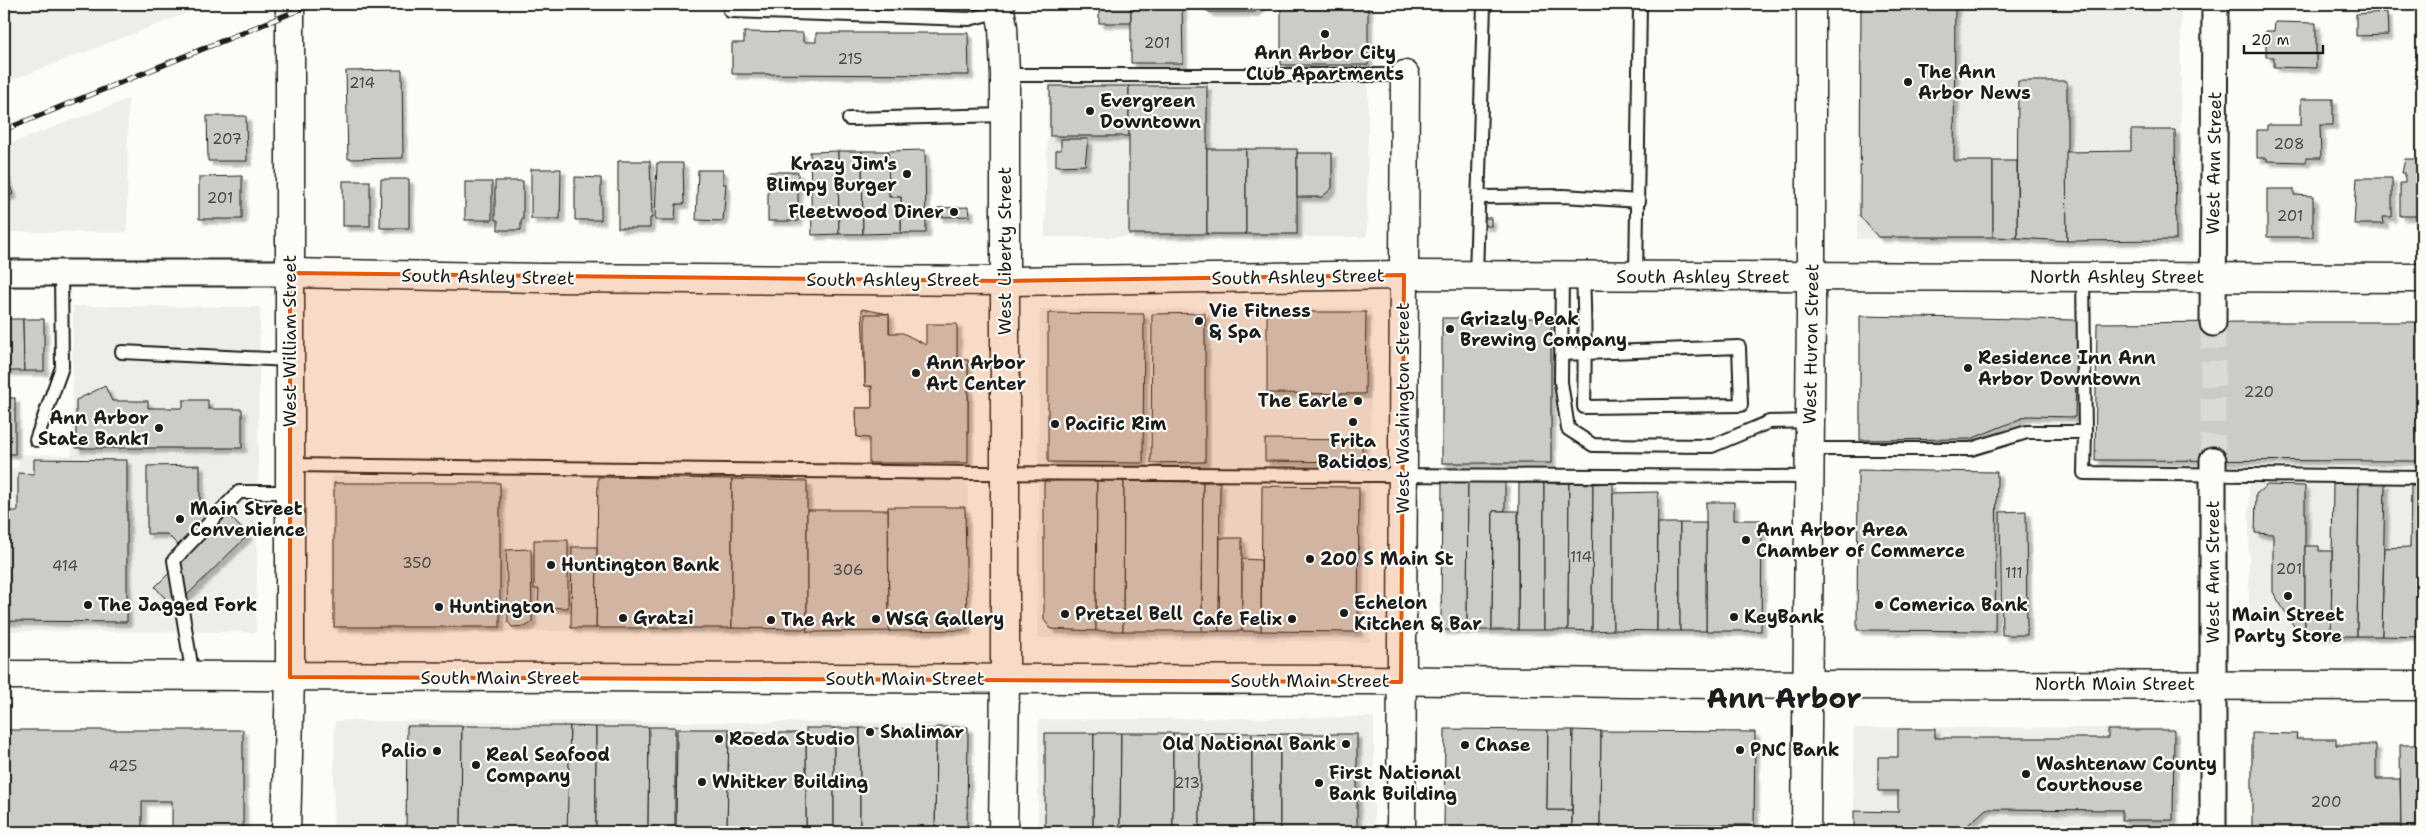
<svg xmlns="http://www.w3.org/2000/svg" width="2426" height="836" font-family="'Shantell Sans',sans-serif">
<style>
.built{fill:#eeede9}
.building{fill:#cccbc8;stroke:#1c1c1c;filter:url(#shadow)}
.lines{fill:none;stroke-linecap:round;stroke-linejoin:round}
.minor-tunnel{stroke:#dbdad6;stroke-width:25;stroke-dasharray:25 12;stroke-linecap:butt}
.service-casing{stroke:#1c1c1c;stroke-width:16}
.minor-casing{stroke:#1c1c1c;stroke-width:29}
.tertiary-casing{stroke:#1c1c1c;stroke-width:31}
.secondary-casing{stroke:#1c1c1c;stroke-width:31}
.primary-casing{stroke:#1c1c1c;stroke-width:31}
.service{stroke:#fdfcf7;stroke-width:12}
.minor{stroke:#fdfcf7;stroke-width:25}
.tertiary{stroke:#fdfcf7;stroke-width:28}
.secondary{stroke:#fdfcf7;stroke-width:28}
.primary{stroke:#fdfcf7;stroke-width:28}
.rail-casing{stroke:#1c1c1c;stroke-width:5.5}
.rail{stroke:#fdfcf7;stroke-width:4;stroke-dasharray:11;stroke-linecap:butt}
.marked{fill:#e8590c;fill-opacity:0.2;stroke:#e8590c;stroke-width:4;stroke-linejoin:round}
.poi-dot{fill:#1c1c1c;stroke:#fdfcf7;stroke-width:2}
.labels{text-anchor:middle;stroke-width:4.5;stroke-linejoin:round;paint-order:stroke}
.number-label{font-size:15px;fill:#484847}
.poi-label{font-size:18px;font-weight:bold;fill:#1c1c1c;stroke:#fdfcf7;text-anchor:start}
.street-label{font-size:18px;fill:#1c1c1c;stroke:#fdfcf7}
.town-label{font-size:28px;font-weight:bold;fill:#1c1c1c;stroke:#fdfcf7}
</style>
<defs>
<filter id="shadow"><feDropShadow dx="4.5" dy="4.5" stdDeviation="1" flood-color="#0004"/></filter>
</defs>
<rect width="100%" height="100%" fill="#fdfcf7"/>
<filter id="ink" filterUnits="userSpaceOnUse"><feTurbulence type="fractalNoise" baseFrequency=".02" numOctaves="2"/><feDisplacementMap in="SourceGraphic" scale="10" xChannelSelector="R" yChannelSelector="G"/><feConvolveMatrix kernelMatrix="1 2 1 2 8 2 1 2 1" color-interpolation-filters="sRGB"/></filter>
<g filter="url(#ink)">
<!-- built -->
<g class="built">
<path d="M 4,4 L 211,4 L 4,83 Z"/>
<path d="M 1860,4 L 2181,4 L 2180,240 L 1857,239 Z"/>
<path d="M 1368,79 L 1367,237 L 1045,237 L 1049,80 Z"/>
<path d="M 128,99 L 127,232 L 4,232 L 4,146 Z"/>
<path d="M 73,306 L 260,307 L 256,632 L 4,631 L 4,469 L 19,468 L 19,455 L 72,455 Z"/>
<path d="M 1371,308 L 1370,642 L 1037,638 L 1040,309 Z"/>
<path d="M 2249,475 L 2333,483 L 2422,483 L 2422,638 L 2249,641 Z"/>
<path d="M 331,476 L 968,476 L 966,633 L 333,630 Z"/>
<path d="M 1374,717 L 1374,832 L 1038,832 L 1039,720 Z"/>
<path d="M 335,721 L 966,723 L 966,832 L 333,832 Z"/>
<rect x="1854" y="728" width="323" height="104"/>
</g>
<!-- building -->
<g class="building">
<rect x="1099" y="4" width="32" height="19"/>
<path d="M 1131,4 L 1182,4 L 1183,63 L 1131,63 Z"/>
<path d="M 1201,4 L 1263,4 L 1255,12 L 1209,12 Z"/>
<rect x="1281" y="4" width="87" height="61"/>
<path d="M 1861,4 L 1955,4 L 1954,161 L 1993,161 L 1993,237 L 1878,237 L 1860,216 Z"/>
<path d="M 2387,12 L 2388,35 L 2356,36 L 2356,14 Z"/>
<path d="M 2275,22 L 2316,23 L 2316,68 L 2274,67 L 2274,57 L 2266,57 L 2266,31 L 2274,31 Z"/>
<path d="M 744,32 L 803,33 L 803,42 L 816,42 L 816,33 L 968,33 L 969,75 L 732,74 L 732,43 L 744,43 Z"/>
<path d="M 402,70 L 403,158 L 348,159 L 346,71 Z"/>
<path d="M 2018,81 L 2067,81 L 2067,241 L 2017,238 Z"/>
<rect x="1050" y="86" width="79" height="50"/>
<rect x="1129" y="86" width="78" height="148"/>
<path d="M 2301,99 L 2333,99 L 2333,125 L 2320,125 L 2321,158 L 2306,158 L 2306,162 L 2267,161 L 2267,158 L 2257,158 L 2257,130 L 2267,130 L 2267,125 L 2301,125 Z"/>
<path d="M 207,116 L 246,116 L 247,161 L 208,161 Z"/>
<path d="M 2131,130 L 2175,130 L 2176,240 L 2067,241 L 2066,152 L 2131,151 Z"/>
<path d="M 1061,139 L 1088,139 L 1085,165 L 1056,166 L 1056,150 L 1061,150 Z"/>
<rect x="1207" y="149" width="39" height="85"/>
<rect x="1246" y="149" width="51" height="85"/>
<path d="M 925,150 L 926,233 L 901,233 L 901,197 L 889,197 L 888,151 Z"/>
<path d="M 838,151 L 839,234 L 812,235 L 810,152 Z"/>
<path d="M 838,151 L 862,151 L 863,234 L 839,234 Z"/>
<path d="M 862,151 L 888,151 L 889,197 L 901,197 L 901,233 L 863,234 Z"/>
<path d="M 1297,153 L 1332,153 L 1332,188 L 1322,197 L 1297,197 Z"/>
<path d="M 2405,159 L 2422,159 L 2422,216 L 2400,216 L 2400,183 L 2405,183 L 2405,173 L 2402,173 Z"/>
<path d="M 618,161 L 650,161 L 652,218 L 650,218 L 650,228 L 618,228 Z"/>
<path d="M 1993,161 L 2017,161 L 2017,238 L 1993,237 Z"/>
<path d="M 657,163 L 683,163 L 684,204 L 676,204 L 675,220 L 655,220 Z"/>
<path d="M 531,169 L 561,169 L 560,219 L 531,219 Z"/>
<path d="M 698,170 L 723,170 L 723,184 L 726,184 L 723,221 L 696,220 Z"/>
<path d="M 4,172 L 13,194 L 4,197 Z"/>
<rect x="768" y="172" width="30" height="49"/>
<path d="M 242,176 L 242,219 L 199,219 L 199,177 Z"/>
<path d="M 575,177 L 601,178 L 601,220 L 575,220 Z"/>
<path d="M 2357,178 L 2392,178 L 2392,217 L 2383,217 L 2384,224 L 2354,224 Z"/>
<path d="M 381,179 L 409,179 L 409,228 L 380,228 Z"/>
<rect x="343" y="181" width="27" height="45"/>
<path d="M 495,181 L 523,181 L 523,220 L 521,220 L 521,230 L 498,230 L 498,220 L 495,220 Z"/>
<rect x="465" y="182" width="27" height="38"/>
<path d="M 2267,189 L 2294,189 L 2294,195 L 2313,196 L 2313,237 L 2267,237 Z"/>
<path d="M 969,207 L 970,216 L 939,217 L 938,208 Z"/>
<rect x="1483" y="218" width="8" height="8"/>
<path d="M 862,309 L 889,314 L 890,360 L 968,360 L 968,434 L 857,437 L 856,408 L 872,408 L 872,386 L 865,386 Z"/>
<path d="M 1267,312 L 1366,312 L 1365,394 L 1267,393 Z"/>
<path d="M 1048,313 L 1144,314 L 1143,463 L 1048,462 Z"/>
<path d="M 1205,313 L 1205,462 L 1151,463 L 1152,314 Z"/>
<path d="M 865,314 L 889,314 L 889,333 L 903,333 L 926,345 L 926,324 L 957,324 L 957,360 L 968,360 L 968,463 L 869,463 L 869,438 L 857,437 L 856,408 L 872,408 L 872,386 L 865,386 Z"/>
<path d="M 1860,316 L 2077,320 L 2075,417 L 2027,416 L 1971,439 L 1860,440 Z"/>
<rect x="1442" y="318" width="109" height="145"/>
<path d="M 4,319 L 23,319 L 24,371 L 4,371 Z"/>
<path d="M 23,319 L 44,319 L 44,371 L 24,371 Z"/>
<path d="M 2249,322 L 2422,322 L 2422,461 L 2095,460 L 2097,323 Z"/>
<path d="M 105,386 L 112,401 L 148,401 L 148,408 L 183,408 L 183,400 L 208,400 L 208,409 L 242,409 L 242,448 L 76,448 L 76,400 Z"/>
<rect x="4" y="398" width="11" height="56"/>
<path d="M 1265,439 L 1362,440 L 1362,462 L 1265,461 Z"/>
<path d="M 34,459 L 127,460 L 127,622 L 4,621 L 4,511 L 18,511 L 18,473 L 34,474 Z"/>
<path d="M 200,465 L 200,503 L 210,512 L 179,546 L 167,534 L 147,534 L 147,466 Z"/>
<path d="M 1858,470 L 1997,472 L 1995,631 L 1857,630 Z"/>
<path d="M 598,477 L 732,479 L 732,628 L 596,628 Z"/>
<path d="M 732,479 L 807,481 L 807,629 L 732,628 Z"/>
<path d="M 1097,480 L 1096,631 L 1051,629 L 1044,620 L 1044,481 Z"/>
<path d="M 1097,480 L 1124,481 L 1123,631 L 1096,631 Z"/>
<path d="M 1124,481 L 1203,482 L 1202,631 L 1123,631 Z"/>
<path d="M 1203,482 L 1220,482 L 1219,631 L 1202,631 Z"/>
<path d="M 1442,482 L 1468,482 L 1467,630 L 1441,630 Z"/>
<path d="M 1468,482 L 1505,482 L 1505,511 L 1493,511 L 1492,630 L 1467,630 Z"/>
<rect x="334" y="483" width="166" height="144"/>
<path d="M 1519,483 L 1544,483 L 1544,630 L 1518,630 Z"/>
<path d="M 1544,483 L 1569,483 L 1568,630 L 1544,630 Z"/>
<path d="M 1569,483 L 1593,484 L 1592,631 L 1568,630 Z"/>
<path d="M 1613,483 L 1613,630 L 1592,631 L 1593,484 Z"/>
<path d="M 2333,483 L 2359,483 L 2357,636 L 2331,636 Z"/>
<path d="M 2359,483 L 2385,483 L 2382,636 L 2357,636 Z"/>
<path d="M 2267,485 L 2305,486 L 2305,636 L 2298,633 L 2273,592 L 2273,534 L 2255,533 L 2256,494 Z"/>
<path d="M 2411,485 L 2422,486 L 2422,637 L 2382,636 L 2384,548 L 2410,547 Z"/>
<path d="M 1262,486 L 1359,487 L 1358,632 L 1261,631 Z"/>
<path d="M 1658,492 L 1657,631 L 1613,630 L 1613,493 Z"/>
<path d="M 1706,502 L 1734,502 L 1734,520 L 1762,520 L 1761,631 L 1706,631 Z"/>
<path d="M 888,507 L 965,507 L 967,630 L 889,631 Z"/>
<path d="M 807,510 L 888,510 L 889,631 L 807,632 Z"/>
<path d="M 1493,511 L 1518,511 L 1518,630 L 1492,630 Z"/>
<path d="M 2026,511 L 2027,635 L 2002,635 L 2000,512 Z"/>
<path d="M 228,515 L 248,535 L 174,608 L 155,587 Z"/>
<path d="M 1658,523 L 1680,523 L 1680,631 L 1657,631 Z"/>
<rect x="1680" y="523" width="26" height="108"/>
<path d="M 1220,538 L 1242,538 L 1242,631 L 1219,631 Z"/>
<path d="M 534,540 L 568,540 L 568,608 L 538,607 L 539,589 L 534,589 Z"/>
<path d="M 2305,546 L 2319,546 L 2319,551 L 2332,551 L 2331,636 L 2305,636 Z"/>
<path d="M 572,547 L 597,547 L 596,628 L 571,628 Z"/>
<path d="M 531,549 L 532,622 L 527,626 L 512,627 L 508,622 L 506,550 Z"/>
<path d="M 1242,559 L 1261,560 L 1261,631 L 1242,631 Z"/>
<path d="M 407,726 L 462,726 L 461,832 L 406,832 Z"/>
<path d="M 462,726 L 570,726 L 568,827 L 549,827 L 549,832 L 461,832 Z"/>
<path d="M 570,726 L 596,727 L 596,832 L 567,832 Z"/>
<path d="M 596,727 L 649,727 L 648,832 L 596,832 Z"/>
<path d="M 649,727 L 675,727 L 675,832 L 648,832 Z"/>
<path d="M 936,727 L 968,727 L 967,832 L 935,832 Z"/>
<rect x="806" y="728" width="28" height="104"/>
<rect x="834" y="728" width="26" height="104"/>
<path d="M 860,728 L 936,729 L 935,832 L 860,832 Z"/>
<path d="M 677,729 L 729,729 L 727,832 L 676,832 Z"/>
<path d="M 1445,729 L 1548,730 L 1547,810 L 1572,810 L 1572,832 L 1444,832 Z"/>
<path d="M 1898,729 L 1935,729 L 1935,738 L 2108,738 L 2108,730 L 2174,730 L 2173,820 L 2122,820 L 2122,810 L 1986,809 L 1960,832 L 1854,832 L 1854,811 L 1898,812 L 1898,791 L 1878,791 L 1878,757 L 1898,757 Z"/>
<path d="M 4,730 L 243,730 L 243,832 L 172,832 L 172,801 L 142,801 L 142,832 L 4,832 Z"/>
<path d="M 1548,730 L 1573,730 L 1572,810 L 1547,810 Z"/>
<path d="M 1573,730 L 1601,731 L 1600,832 L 1572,832 Z"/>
<path d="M 1601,731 L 1755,732 L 1754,825 L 1675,824 L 1675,832 L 1600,832 Z"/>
<path d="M 729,733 L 806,733 L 806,832 L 727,832 Z"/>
<path d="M 1045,733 L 1094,733 L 1093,832 L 1045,832 Z"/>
<path d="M 1094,733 L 1121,733 L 1120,832 L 1093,832 Z"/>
<path d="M 1121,733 L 1173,733 L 1173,832 L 1120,832 Z"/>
<rect x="1173" y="733" width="27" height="99"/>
<rect x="1200" y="733" width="52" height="99"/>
<path d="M 1252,733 L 1280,734 L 1280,832 L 1252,832 Z"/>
<path d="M 2252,733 L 2297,734 L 2296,739 L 2336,739 L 2336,745 L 2376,745 L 2376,779 L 2400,779 L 2401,825 L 2375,825 L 2375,832 L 2252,832 Z"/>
<rect x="1280" y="734" width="77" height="98"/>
<path d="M 2400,745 L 2422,745 L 2422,832 L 2401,832 Z"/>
</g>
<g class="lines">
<!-- minor-tunnel -->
<path class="minor-tunnel" d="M 2213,460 L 2213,323"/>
<!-- service casing -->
<g class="service-casing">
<g id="service">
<path d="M 730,11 L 969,19 L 1000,11"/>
<path d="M 1005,75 L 1405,75"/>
<path d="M 849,119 L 1005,115"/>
<path d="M 1480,197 L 1564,196 L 1639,201"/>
<path d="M 1476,276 L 1484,4"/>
<path d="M 1562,276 L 1561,382 L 1568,429 L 1593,445 L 1712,446 L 1769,422 L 1810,421"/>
<path d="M 1636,277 L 1640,4"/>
<path d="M 2083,277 L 2085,432"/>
<path d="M 122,352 L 290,360"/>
<path d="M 1562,354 L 1585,353 L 1739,347 L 1741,405 L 1584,407 C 1585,363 1585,320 1583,276"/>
<path d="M 36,440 L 62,367 L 61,273"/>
<path d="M 1810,449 L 1971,449 L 2027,432 L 2085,432 L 2084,473 L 2422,477"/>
<path d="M 290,465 L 974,473 L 1809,477"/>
<path d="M 193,677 L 174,560 L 239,492 L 290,492"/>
</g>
</g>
<!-- minor casing -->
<g class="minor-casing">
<g id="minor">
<path d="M 4,273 L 290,273"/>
<path d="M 2213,323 L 2215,4"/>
<path d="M 2213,460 L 2213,832"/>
</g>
</g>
<!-- tertiary casing -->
<g class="tertiary-casing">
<g id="tertiary">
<path d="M 290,273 L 542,278 L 1005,281 L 1404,275 L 2422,278"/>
<path d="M 286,832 L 290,677 L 290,4"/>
<path d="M 1003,832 L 1005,679"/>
<path d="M 1401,832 L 1405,75"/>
</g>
</g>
<!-- secondary casing -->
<g class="secondary-casing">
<g id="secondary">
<path d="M 999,4 L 1003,27 L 1005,75 L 1005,679"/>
<path d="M 4,675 L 1366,680 L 1807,685"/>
</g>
</g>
<!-- primary casing -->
<g class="primary-casing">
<g id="primary">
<path d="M 1807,685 L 2422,686"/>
<path d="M 1806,832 L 1811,311 L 1811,4"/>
</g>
</g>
<!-- service -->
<use href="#service" class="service"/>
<!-- minor -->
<use href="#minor" class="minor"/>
<!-- tertiary -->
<use href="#tertiary" class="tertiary"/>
<!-- secondary -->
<use href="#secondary" class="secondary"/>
<!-- primary -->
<use href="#primary" class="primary"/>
<!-- rail casing -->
<g class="rail-casing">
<path id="rail" d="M 4,130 L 313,4"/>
</g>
<!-- rail -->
<use href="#rail" class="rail"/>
</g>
</g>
<!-- marked area -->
<path class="marked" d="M 290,273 L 1005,281 L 1404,275 L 1401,682 L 290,677 Z"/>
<!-- markers -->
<g class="poi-dot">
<circle cx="1325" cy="34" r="5"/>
<circle cx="1908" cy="82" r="5"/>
<circle cx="1090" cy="111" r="5"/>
<circle cx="907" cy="174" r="5"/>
<circle cx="954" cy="212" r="5"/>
<circle cx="1199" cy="321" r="5"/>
<circle cx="1450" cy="329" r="5"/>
<circle cx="1968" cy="368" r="5"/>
<circle cx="916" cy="373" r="5"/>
<circle cx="1358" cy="401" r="5"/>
<circle cx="1353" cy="422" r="5"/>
<circle cx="1055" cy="424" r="5"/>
<circle cx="159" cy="428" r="5"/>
<circle cx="180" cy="519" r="5"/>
<circle cx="1746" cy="540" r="5"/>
<circle cx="1310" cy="559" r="5"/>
<circle cx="551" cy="565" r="5"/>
<circle cx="2288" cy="596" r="5"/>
<circle cx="88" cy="605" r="5"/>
<circle cx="1879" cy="605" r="5"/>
<circle cx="439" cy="607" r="5"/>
<circle cx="1344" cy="613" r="5"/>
<circle cx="1065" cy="614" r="5"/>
<circle cx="1734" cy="617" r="5"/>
<circle cx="623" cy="618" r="5"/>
<circle cx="876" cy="619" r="5"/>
<circle cx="1292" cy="619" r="5"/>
<circle cx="771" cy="620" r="5"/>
<circle cx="870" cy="732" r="5"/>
<circle cx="719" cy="739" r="5"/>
<circle cx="1346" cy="744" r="5"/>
<circle cx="1465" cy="745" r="5"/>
<circle cx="1740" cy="750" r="5"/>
<circle cx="437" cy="751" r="5"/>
<circle cx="476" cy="765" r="5"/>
<circle cx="2026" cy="774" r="5"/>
<circle cx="702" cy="782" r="5"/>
<circle cx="1319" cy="783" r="5"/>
</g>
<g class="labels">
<!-- number labels -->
<g class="number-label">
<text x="1157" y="48">201</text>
<text x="850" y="64">215</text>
<text x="362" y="88">214</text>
<text x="227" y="144">207</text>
<text x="2289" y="149">208</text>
<text x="220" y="203">201</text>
<text x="2290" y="221">201</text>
<text x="2259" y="397">220</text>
<text x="1581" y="562">114</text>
<text x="417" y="568">350</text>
<text x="65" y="571">414</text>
<text x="2289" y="574">201</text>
<text x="848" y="575">306</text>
<text x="2014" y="578">111</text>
<text x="123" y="771">425</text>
<text x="1187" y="788">213</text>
<text x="2326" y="807">200</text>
</g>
<!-- poi labels -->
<g class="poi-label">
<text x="1325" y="59" text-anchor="middle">Ann Arbor City<tspan x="1325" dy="21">Club Apartments</tspan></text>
<text x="1918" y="78">The Ann<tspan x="1918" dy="21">Arbor News</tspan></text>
<text x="1100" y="107">Evergreen<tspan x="1100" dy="21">Downtown</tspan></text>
<text x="897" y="170" text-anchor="end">Krazy Jim's<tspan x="897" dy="21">Blimpy Burger</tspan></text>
<text x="944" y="218" text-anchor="end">Fleetwood Diner</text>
<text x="1209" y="317">Vie Fitness<tspan x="1209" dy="21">&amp; Spa</tspan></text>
<text x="1460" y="325">Grizzly Peak<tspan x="1460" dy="21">Brewing Company</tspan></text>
<text x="1978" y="364">Residence Inn Ann<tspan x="1978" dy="21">Arbor Downtown</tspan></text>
<text x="926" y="369">Ann Arbor<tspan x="926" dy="21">Art Center</tspan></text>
<text x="1348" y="407" text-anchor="end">The Earle</text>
<text x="149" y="424" text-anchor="end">Ann Arbor<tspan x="149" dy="21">State Bank1</tspan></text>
<text x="1065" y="430">Pacific Rim</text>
<text x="1353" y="447" text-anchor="middle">Frita<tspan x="1353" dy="21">Batidos</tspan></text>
<text x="190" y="515">Main Street<tspan x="190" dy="21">Convenience</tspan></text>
<text x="1756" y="536">Ann Arbor Area<tspan x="1756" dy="21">Chamber of Commerce</tspan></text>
<text x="1320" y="565">200 S Main St</text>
<text x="561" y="571">Huntington Bank</text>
<text x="1354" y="609">Echelon<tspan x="1354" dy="21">Kitchen &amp; Bar</tspan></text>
<text x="98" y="611">The Jagged Fork</text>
<text x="1889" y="611">Comerica Bank</text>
<text x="449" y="613">Huntington</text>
<text x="1075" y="620">Pretzel Bell</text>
<text x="2288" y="621" text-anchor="middle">Main Street<tspan x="2288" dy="21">Party Store</tspan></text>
<text x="1744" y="623">KeyBank</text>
<text x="633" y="624">Gratzi</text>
<text x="886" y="625">WSG Gallery</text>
<text x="1282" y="625" text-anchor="end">Cafe Felix</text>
<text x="781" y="626">The Ark</text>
<text x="880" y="738">Shalimar</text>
<text x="729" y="745">Roeda Studio</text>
<text x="1336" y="750" text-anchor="end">Old National Bank</text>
<text x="1475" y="751">Chase</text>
<text x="1750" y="756">PNC Bank</text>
<text x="427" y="757" text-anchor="end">Palio</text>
<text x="486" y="761">Real Seafood<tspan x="486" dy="21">Company</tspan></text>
<text x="2036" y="770">Washtenaw County<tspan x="2036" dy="21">Courthouse</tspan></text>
<text x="1329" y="779">First National<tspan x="1329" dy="21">Bank Building</tspan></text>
<text x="712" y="788">Whitker Building</text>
</g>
<!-- street labels -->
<g class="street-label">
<text transform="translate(2214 163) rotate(-89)" y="6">West Ann Street</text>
<text transform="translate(1005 251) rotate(-90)" y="6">West Liberty Street</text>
<text transform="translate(488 277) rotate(1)" y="6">South Ashley Street</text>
<text transform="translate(1298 277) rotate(-1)" y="6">South Ashley Street</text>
<text x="1703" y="283">South Ashley Street</text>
<text x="2117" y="283">North Ashley Street</text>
<text x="893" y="286">South Ashley Street</text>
<text transform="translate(290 341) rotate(-90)" y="6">West William Street</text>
<text transform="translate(1811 344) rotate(-89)" y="6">West Huron Street</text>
<text transform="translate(1403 408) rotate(-90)" y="6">West Washington Street</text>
<text transform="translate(2213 572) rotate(-90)" y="6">West Ann Street</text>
<text x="500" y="684">South Main Street</text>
<text x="905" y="685">South Main Street</text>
<text x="1310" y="687">South Main Street</text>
<text x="2115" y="690">North Main Street</text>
</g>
<!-- town labels -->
<g class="town-label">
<text x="1784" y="708">Ann Arbor</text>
</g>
</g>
<!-- margin -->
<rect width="2426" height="836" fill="none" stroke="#fdfcf7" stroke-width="20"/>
<rect x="10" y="10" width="2406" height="816" fill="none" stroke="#1c1c1c" stroke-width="2" filter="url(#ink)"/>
<!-- scale -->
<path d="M2244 45v8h79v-8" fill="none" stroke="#1c1c1c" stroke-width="2.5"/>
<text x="2251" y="45" font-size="15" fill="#1c1c1c" stroke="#fdfcf7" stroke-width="4" paint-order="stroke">20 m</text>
</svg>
